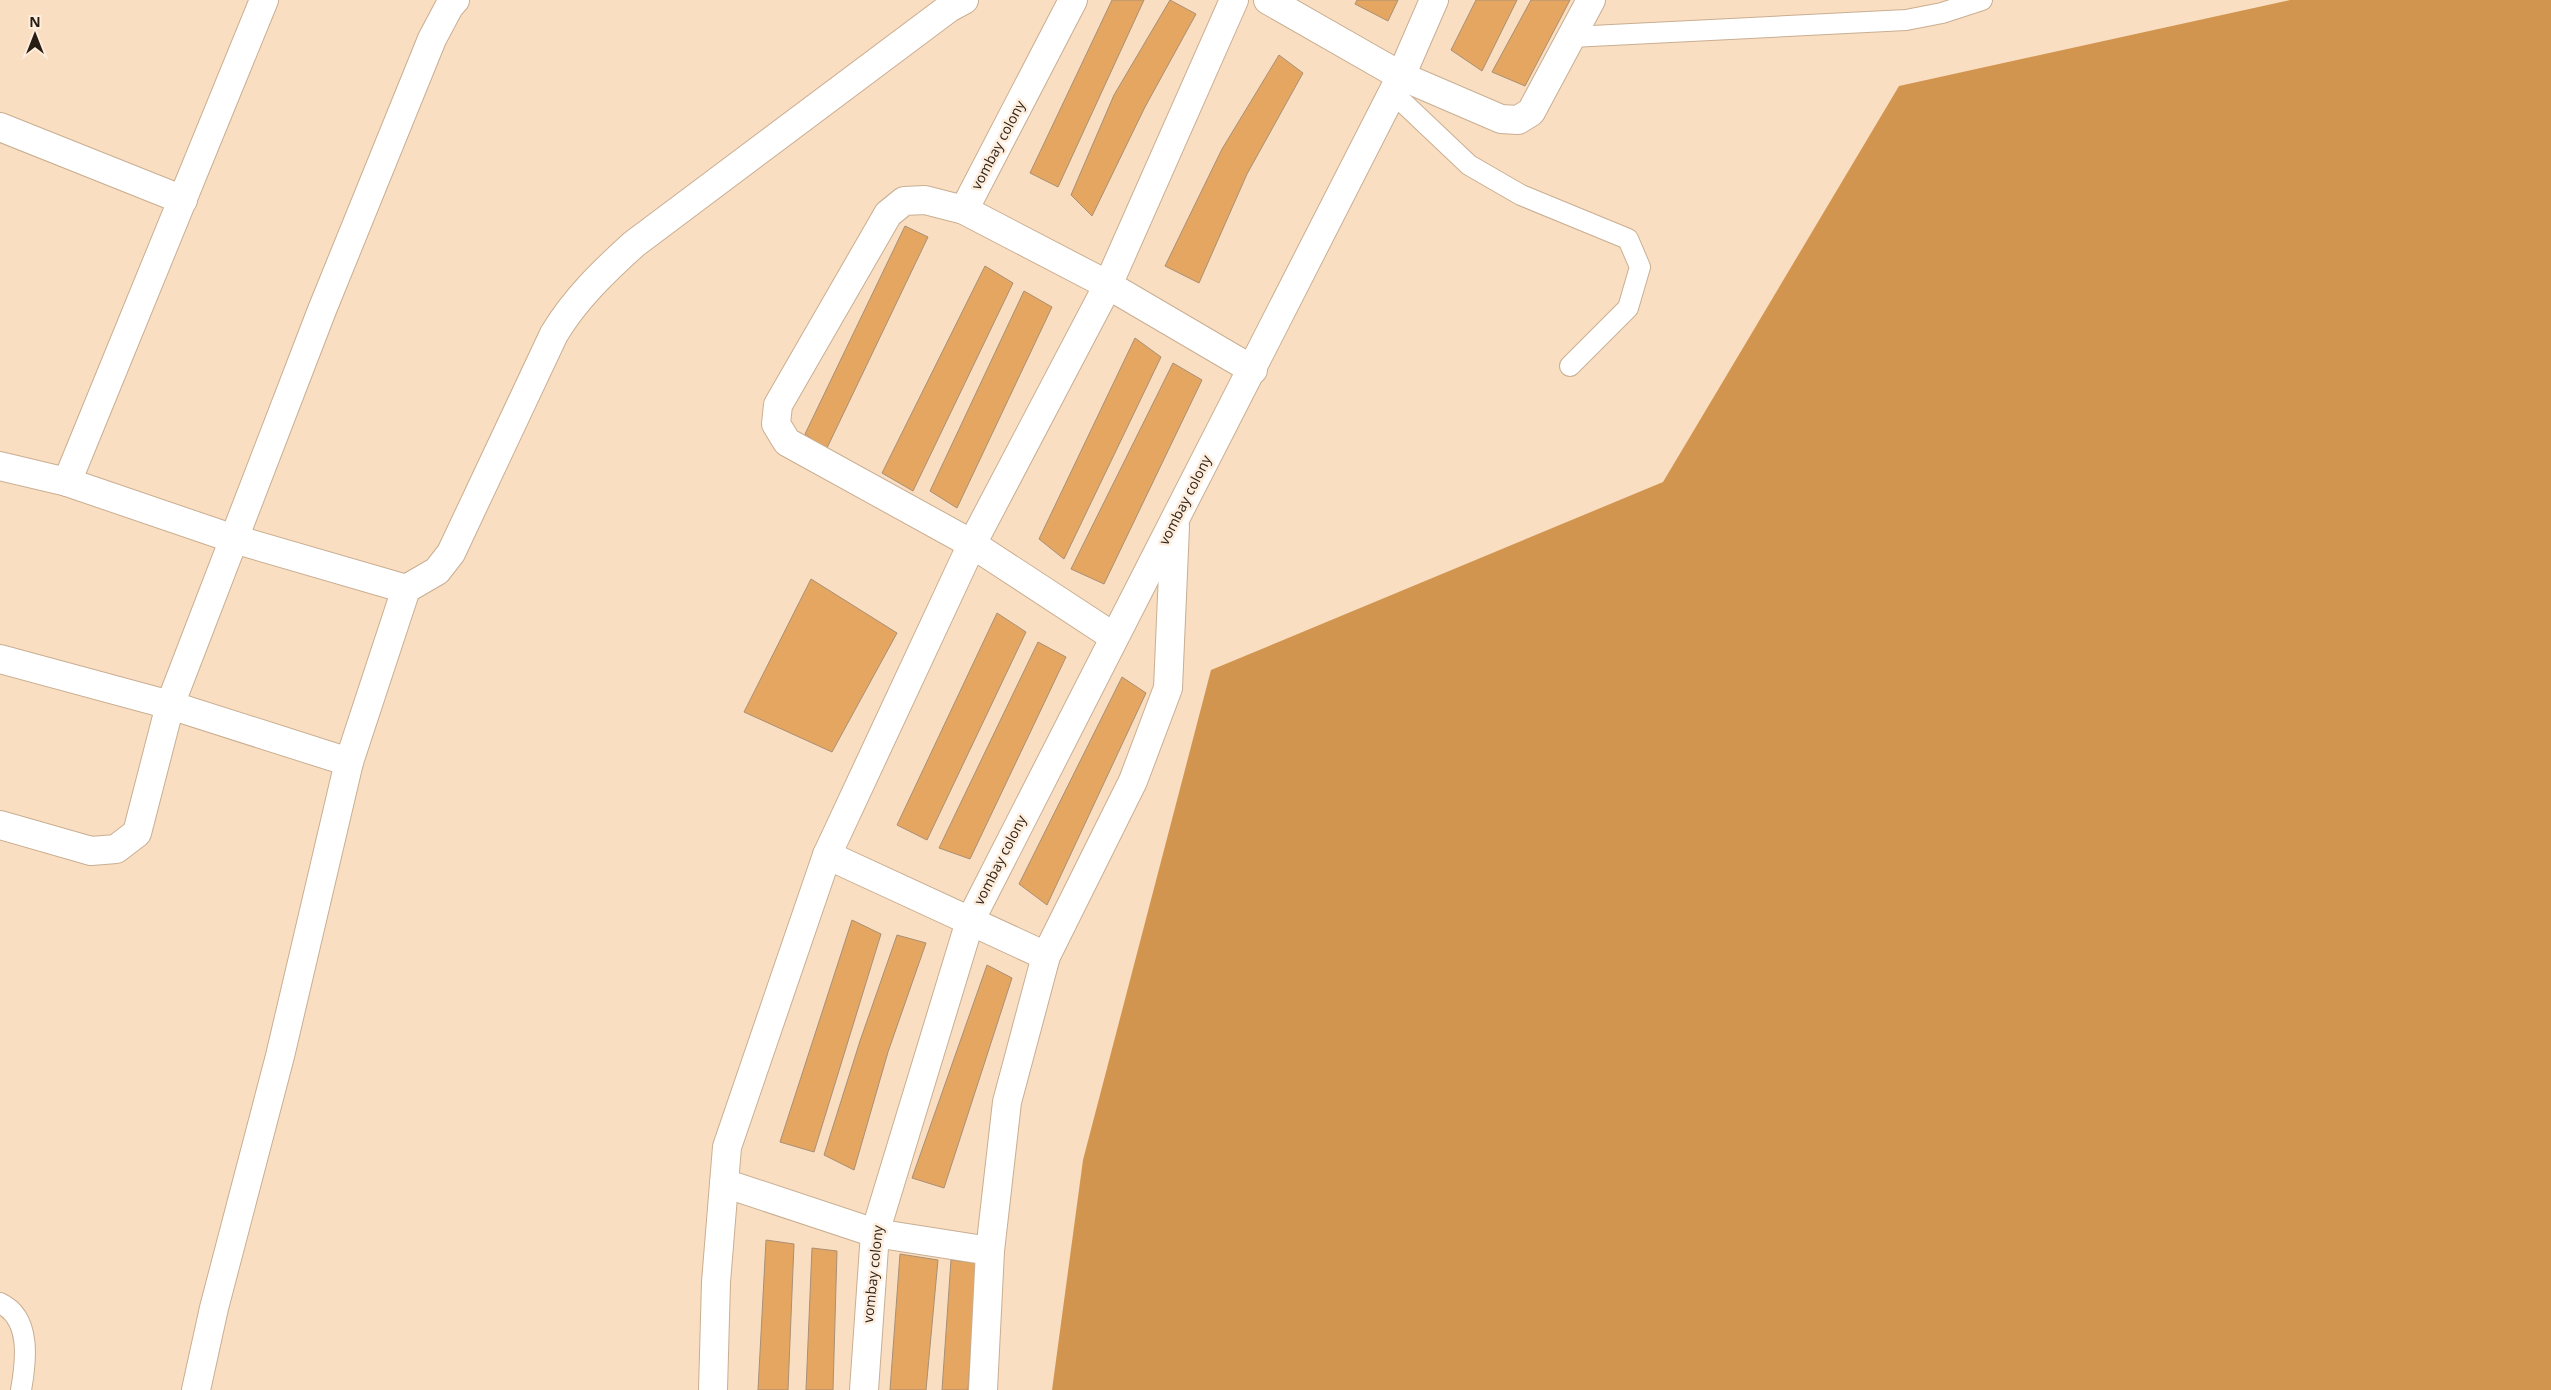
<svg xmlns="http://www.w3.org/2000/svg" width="2551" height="1390" font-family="'Open Sans',sans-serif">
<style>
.forest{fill:#d2954f}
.building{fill:#e4a660;stroke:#a98f74}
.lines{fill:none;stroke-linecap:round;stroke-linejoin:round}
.service-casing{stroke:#c9ae92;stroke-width:22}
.minor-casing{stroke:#c9ae92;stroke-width:30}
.tertiary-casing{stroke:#c9ae92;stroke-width:30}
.service{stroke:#fff;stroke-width:20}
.minor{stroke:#fff;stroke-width:28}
.tertiary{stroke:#fff;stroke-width:28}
.labels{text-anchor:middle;stroke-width:5;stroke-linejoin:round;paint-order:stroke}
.street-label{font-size:14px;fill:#271d12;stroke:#feeddc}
</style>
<rect width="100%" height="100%" fill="#fadec1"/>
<!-- forest -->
<path class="forest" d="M 2290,0 L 2551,0 L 2551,1390 L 1052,1390 L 1083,1160 L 1211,670 L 1663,482 L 1899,86 Z"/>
<!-- building -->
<g class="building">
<path d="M 1112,0 L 1144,0 L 1058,187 L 1030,173 Z"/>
<path d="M 1170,0 L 1196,14 L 1145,107 L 1092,216 L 1071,195 L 1114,95 Z"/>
<path d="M 1357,0 L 1398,0 L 1388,21 L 1355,4 Z"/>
<path d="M 1476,0 L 1517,0 L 1482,71 L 1451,50 Z"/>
<path d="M 1531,0 L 1570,0 L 1525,86 L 1492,72 Z"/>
<path d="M 1279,55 L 1303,73 L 1247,174 L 1199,283 L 1165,266 L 1222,149 Z"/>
<path d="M 905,226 L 928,237 L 826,450 L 805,434 Z"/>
<path d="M 985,266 L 1013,283 L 913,491 L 882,473 Z"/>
<path d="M 1024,291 L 1052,307 L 957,508 L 930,491 Z"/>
<path d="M 1135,338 L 1161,357 L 1064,559 L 1039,539 Z"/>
<path d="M 1173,363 L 1202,380 L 1104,584 L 1071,569 Z"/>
<path d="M 811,579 L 897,633 L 832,752 L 744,712 Z"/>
<path d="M 997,613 L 1026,632 L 927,840 L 897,825 Z"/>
<path d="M 1038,642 L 1066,657 L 970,859 L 939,848 Z"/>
<path d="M 1122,677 L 1146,693 L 1047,905 L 1019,884 Z"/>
<path d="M 852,920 L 881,934 L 814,1152 L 780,1142 Z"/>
<path d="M 897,935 L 926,943 L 888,1052 L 854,1170 L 824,1155 L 860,1041 Z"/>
<path d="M 987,965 L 1012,978 L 944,1188 L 912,1178 Z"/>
<path d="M 766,1240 L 794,1244 L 788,1390 L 758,1390 Z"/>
<path d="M 812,1248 L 837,1251 L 833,1390 L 806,1390 Z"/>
<path d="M 900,1254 L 938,1260 L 926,1390 L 890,1390 Z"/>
<path d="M 951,1260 L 977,1263 L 968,1390 L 942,1390 Z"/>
</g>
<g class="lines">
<!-- service casing -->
<g class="service-casing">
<g id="service">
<path d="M 1572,37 L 1906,20 L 1942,13 L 1982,0"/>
<path d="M 1392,92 L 1469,165 L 1521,195 L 1628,239 L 1640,267 L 1628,308 L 1570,366"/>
<path d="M 0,1303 C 32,1318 26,1362 21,1390"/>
</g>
</g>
<!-- minor casing -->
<g class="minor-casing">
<g id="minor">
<path d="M 1268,0 L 1401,76 L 1501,119 L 1518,120 L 1531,112 L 1591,0"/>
<path d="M 0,127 L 183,200"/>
<path d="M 964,210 L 1073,0"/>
<path d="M 67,482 L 264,0"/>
<path d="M 1114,637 L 972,544 L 787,442 L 776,424 L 778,405 L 888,214 L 904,201 L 925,200 L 964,210 L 1108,285 L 1253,370"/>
<path d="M 0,659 L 170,705 L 349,762"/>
<path d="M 0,825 L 91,851 L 116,849 L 137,833 L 170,705 L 322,310 L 432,39 L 449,7 L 455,0"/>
<path d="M 827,855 L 1046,956"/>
<path d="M 724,1183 L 875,1233 L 990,1251"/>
<path d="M 713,1390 L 716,1282 L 727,1147 L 827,855 L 972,544 L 1108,285 L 1234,0"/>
<path d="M 864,1390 L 875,1233 L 970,921 L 1401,76 L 1434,0"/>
<path d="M 983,1390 L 990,1251 L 1007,1102 L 1046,956 L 1133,781 L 1168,688 L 1175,527"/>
</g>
</g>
<!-- tertiary casing -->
<g class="tertiary-casing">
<g id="tertiary">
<path d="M 0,466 L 67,482 L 234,539 L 406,589"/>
<path d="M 196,1390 L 214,1308 L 280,1056 L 349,762 L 406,589 L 437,571 L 451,553 L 554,334 C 575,299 604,271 634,244 L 949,8 L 964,0"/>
</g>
</g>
<!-- service -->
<use href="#service" class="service"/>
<!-- minor -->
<use href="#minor" class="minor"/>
<!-- tertiary -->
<use href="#tertiary" class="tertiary"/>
</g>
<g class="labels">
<!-- street labels -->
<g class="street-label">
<text transform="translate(998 145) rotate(-62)" y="5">vombay colony</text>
<text transform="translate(1185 500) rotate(-63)" y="5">vombay colony</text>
<text transform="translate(1000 860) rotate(-63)" y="5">vombay colony</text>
<text transform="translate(873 1274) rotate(-84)" y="5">vombay colony</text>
</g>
</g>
<!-- north arrow -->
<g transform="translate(35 35)" stroke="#feeddc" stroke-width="4" paint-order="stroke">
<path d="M0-4L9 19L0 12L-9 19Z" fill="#271d12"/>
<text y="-8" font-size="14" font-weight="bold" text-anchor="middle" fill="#271d12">N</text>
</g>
</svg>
